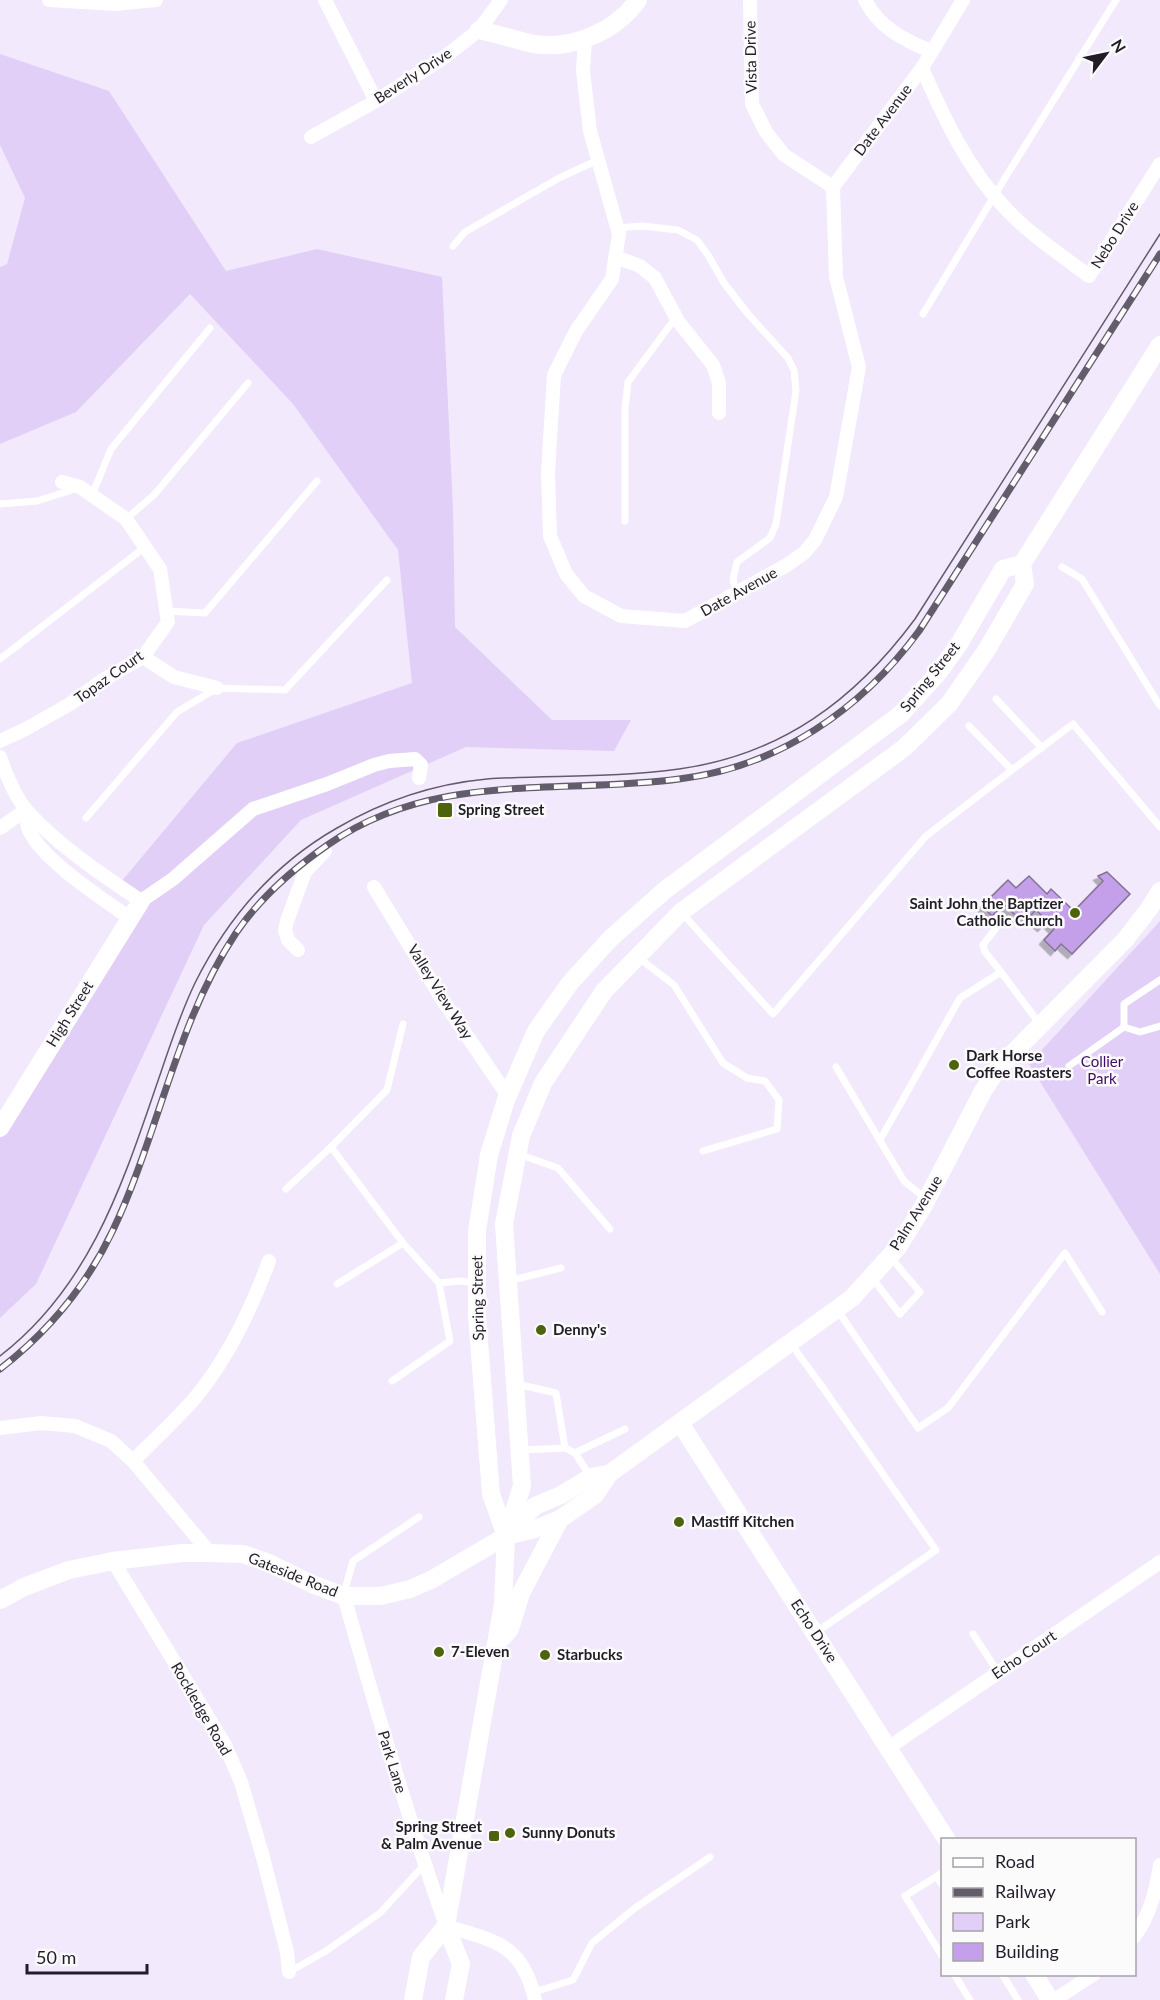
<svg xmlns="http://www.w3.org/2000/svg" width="1160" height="2000" font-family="Lato,sans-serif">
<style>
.green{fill:#e2cff8}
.building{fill:#c4a0eb;stroke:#817391;stroke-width:1.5;filter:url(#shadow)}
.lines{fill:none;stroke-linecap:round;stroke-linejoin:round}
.lane{stroke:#fff;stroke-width:7}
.street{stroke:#fff;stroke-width:14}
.secondary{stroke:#fff;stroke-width:18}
.tram{stroke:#635c6b;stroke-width:1.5}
.rail-casing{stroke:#635c6b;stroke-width:7}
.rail{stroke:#fbfbfb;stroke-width:4.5;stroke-dasharray:14;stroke-linecap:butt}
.poi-dot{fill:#4e630e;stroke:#fbfbfb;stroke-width:2}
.labels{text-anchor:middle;stroke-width:5;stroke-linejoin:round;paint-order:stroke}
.street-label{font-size:15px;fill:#231d29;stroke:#fbfbfb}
.poi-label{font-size:15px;font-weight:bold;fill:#231d29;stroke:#fbfbfb;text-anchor:start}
.park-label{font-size:15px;fill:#400b64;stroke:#fbfbfb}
</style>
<defs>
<filter id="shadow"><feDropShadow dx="-4.5" dy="4.5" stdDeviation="0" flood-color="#0004"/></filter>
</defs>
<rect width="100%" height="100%" fill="#f2e9fd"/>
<!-- green -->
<g class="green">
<path d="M 0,54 L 109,91 L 226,271 L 317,249 L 442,277 L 453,509 L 455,627 L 552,720 L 631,720 L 614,751 L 466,747 L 301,820 L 204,925 L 36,1284 L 0,1318 L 0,1113 L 141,901 L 121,882 L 237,743 L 412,683 L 398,550 L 293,404 L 190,294 L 76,412 L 0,444 L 0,267 L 7,264 L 25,198 L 0,145 Z"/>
<path d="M 1160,921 L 1160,1274 L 1029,1064 Z"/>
</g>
<!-- building -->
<path class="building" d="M 1107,872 L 1130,894 L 1072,954 L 1061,944 L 1055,951 L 1044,940 L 1054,929 L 1047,922 L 1042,927 L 1035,921 L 1041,915 L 1036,910 L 1026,920 L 1022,916 L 1019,919 L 1004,904 L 992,916 L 982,906 L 1008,880 L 1016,888 L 1029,876 L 1047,894 L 1051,889 L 1074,911 L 1103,881 L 1098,876 Z"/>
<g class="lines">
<!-- lane -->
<g class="lane">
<path d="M 617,228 L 642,226 L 678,230 L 697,240 L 708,255 L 724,283 L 748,314 L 788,358 L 794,370 L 796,391 L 776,524 L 770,538 L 737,562 L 733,579 L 736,593"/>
<path d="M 453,246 L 465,232 L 559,178 L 598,160"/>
<path d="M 923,314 L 1005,178 L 1116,0"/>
<path d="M 92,495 L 111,449 L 210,328"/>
<path d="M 0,504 L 37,501 L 75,489"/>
<path d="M 126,519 L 154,495 L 248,383"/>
<path d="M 625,521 L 625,408 L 628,382 L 676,317"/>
<path d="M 1062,567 L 1082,579 L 1160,706"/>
<path d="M 166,611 L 205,613 L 317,481"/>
<path d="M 0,659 L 145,547"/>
<path d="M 996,699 L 1042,748"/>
<path d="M 1012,770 L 1073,724 L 1160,827"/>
<path d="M 86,818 L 177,712 L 217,688 L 285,690 L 387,580"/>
<path d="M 681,912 L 773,1014 L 926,836 L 1012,770 L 969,726"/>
<path d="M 639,958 L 674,985 L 723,1063 L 747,1078 L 765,1081 L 779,1100 L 777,1129 L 703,1151"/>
<path d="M 1001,972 L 1039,1023"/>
<path d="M 1160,980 L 1124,1004 L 1124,1027 L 1140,1032 L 1160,1026"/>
<path d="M 1069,1066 L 1124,1027"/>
<path d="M 836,1067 L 904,1181 L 925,1198"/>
<path d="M 880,1140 L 960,998 L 1001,972 L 985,952 L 983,945 L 996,928"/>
<path d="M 331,1147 L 387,1090 L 403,1024"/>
<path d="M 518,1154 L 558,1168 L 610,1229"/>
<path d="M 286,1189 L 331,1147 L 403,1243"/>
<path d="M 873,1279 L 900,1314 L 920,1292 L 891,1258"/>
<path d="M 508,1281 L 561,1268"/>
<path d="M 337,1284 L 403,1243 L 439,1283"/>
<path d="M 838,1311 L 918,1428 L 948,1408 L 1065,1253 L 1102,1312"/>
<path d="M 791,1344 L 821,1385 L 936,1550 L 815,1633"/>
<path d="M 392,1381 L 450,1341 L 439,1283 L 460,1281 L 477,1283"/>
<path d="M 517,1384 L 556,1393 L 565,1448 L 522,1450"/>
<path d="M 565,1448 L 575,1453 L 625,1429"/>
<path d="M 575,1453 L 590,1476"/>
<path d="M 344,1593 L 353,1561 L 419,1517"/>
<path d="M 973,1634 L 998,1672"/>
<path d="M 942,1873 L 905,1896 L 942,1956"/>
<path d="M 937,1877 L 942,1885"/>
<path d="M 289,1972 L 326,1951 L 380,1913 L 424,1865"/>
<path d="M 954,1974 L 970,2000"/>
<path d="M 1002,1974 L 1018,2000"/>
<path d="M 534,1992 L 573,1980 L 592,1943 L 635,1908 L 710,1857"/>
</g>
<!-- street -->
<g class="street">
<path d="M 49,0 L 115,4 L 156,0"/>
<path d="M 325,0 L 376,101"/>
<path d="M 750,0 L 752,104 L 766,132 L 784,155 L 833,187"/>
<path d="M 865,0 C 879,27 903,40 931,51"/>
<path d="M 585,39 L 583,71 L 590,131 L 619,234 L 612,279 L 576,331 L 554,375 L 548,473 L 550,536 L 566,574 L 584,596 L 621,616 L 685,621 L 787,565 L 804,553 L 815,540 L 836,497 L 859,367 L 836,277 L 833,187 L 922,68 L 963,0"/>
<path d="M 922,68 C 944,118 968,170 1007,210 C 1031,235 1061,255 1089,276 L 1160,164"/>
<path d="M 311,137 L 376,101 L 446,56 L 479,30 L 501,0"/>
<path d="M 615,257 L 640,266 L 655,278 L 678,321 L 713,365 L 719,383 L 719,413"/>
<path d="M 143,657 L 174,677 L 217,688"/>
<path d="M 0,741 L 24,730 L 70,704 L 103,680 L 143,657 L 168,622 L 160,569 L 126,519 L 80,487 L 62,482"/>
<path d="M 0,757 C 6,774 15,797 27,811 C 60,847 101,874 141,901 L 173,879 L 253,809 L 327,784 L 374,765 L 389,761 L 415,759 L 421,765 L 419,778"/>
<path d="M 26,810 C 27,815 26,823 28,828 C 40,859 103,899 130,918"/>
<path d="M 0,828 L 26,810"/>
<path d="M 374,887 L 444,1002 L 508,1096"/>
<path d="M 298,950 L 288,940 L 285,930 L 287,921 L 305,872 L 325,851"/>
<path d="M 0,1428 L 41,1423 L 75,1426 L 111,1441 L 133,1461 L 210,1553"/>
<path d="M 133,1461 C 154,1440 176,1420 195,1398 C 228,1358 251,1310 269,1261"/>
<path d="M 113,1561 L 225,1745 L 241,1782 L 264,1861 L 287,1952 L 289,1972"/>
<path d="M 344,1596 C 375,1707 408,1817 446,1926 C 495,1941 523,1944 535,2000"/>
<path d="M 888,1748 L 1160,1562"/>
<path d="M 1134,1937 C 1150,1915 1156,1891 1160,1865"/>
<path d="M 1054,2000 L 1094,1974"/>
</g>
<!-- secondary -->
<g class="secondary">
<path d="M 479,30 C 497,34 516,40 534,44 C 573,50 616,31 638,0"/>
<path d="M 0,1128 L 141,901"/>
<path d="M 680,1423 L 947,1840"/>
<path d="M 506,1536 L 491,1494 L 477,1316 L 477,1231 L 489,1155 L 506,1100 L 536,1031 L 570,983 L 611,938 L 665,890 L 901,714 L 939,672 L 959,644 L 1003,569 L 1022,564"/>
<path d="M 506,1536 L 535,1529 L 560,1519 L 595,1495 L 609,1474 L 852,1298 L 898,1247 L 923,1207 L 983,1091 L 999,1067 L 1125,940 L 1149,909 L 1160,891"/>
<path d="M 0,1600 L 24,1587 L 69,1570 L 113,1561 L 182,1553 L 210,1553 L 243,1554 L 269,1563 L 312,1584 L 344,1596 L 381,1596 L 410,1589 L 431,1580 L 506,1536 L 535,1506 L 561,1495 L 591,1477 L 609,1474"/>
<path d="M 502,1638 L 510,1629 L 521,1593 L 560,1519"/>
<path d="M 446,1926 L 461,1964 L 454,2000"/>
<path d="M 1034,1974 L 1050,2000"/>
<path d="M 413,2000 L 421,1957 L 446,1926 L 503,1604 L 506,1536 L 522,1486 L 504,1224 L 521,1136 L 543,1083 L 604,991 L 681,912 L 904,748 L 949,704 L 986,651 L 1025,584 L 1022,564 L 1160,345"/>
</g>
<!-- tram -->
<path class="tram" d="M 0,1356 C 93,1284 124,1179 161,1072 C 171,1042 181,1012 195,983 C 227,919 274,864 337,828 C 383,801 433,784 487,779 C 550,775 615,778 679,769 C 781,755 855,700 915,619 L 1160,234"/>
<!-- rail casing -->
<g class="rail-casing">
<path id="rail" d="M 0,1369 C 48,1332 87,1285 113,1230 C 159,1133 176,1023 236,933 C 260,898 294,868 329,844 C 436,770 559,795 679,779 C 778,767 861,710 919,631 L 1160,254"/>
</g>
<!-- rail -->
<use href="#rail" class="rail"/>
</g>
<!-- markers -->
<g class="poi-dot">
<rect x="437" y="802" width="16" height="16" rx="3"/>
<circle cx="1075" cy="913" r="6"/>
<circle cx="954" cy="1065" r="6"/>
<circle cx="541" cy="1330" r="6"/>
<circle cx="679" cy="1522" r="6"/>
<circle cx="439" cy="1652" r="6"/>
<circle cx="545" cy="1655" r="6"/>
<circle cx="510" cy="1833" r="6"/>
<rect x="488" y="1830" width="12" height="12" rx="3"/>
</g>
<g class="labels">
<!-- street labels -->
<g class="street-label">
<text transform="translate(751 57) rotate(-91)" y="5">Vista Drive</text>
<text transform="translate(413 76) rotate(-33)" y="5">Beverly Drive</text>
<text transform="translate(883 120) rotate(-53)" y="5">Date Avenue</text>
<text transform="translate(1115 235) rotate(-58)" y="5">Nebo Drive</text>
<text transform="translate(739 592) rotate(-29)" y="5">Date Avenue</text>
<text transform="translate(109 677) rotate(-35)" y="5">Topaz Court</text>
<text transform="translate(930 677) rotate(-51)" y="5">Spring Street</text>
<text transform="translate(440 992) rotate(58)" y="5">Valley View Way</text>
<text transform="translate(70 1014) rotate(-58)" y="5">High Street</text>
<text transform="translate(916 1213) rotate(-58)" y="5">Palm Avenue</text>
<text transform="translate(478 1298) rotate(-91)" y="5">Spring Street</text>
<text transform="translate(293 1575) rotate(22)" y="5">Gateside Road</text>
<text transform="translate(814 1631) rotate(57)" y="5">Echo Drive</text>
<text transform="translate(1024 1655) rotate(-34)" y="5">Echo Court</text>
<text transform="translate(201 1709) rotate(60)" y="5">Rockledge Road</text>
<text transform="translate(392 1762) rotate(73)" y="5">Park Lane</text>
</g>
<!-- poi labels -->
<g class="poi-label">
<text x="458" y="815">Spring Street</text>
<text x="1063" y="909" text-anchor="end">Saint John the Baptizer<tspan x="1063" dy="17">Catholic Church</tspan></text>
<text x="966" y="1061">Dark Horse<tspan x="966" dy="17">Coffee Roasters</tspan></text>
<text x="553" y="1335">Denny's</text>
<text x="691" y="1527">Mastiff Kitchen</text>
<text x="451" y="1657">7-Eleven</text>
<text x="557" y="1660">Starbucks</text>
<text x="482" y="1832" text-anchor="end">Spring Street<tspan x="482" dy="17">&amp; Palm Avenue</tspan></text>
<text x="522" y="1838">Sunny Donuts</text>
</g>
<!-- park labels -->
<g class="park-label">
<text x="1102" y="1067">Collier<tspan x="1102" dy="17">Park</tspan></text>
</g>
</g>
<!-- legend -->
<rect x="941" y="1838" width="195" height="138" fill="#fbfbfb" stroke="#a5a2a7" stroke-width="1.5"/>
<rect x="953" y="1858" width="30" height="9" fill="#ffffff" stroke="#a5a2a7" stroke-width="1.5"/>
<text x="995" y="1868" font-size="18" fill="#231d29">Road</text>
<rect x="953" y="1888" width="30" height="9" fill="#635c6b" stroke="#a5a2a7" stroke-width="1.5"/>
<text x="995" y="1898" font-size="18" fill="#231d29">Railway</text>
<rect x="953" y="1913" width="30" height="18" fill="#e2cff8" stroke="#a5a2a7" stroke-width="1.5"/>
<text x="995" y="1928" font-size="18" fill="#231d29">Park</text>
<rect x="953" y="1943" width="30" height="18" fill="#c4a0eb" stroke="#a5a2a7" stroke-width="1.5"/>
<text x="995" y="1958" font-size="18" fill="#231d29">Building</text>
<!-- north arrow -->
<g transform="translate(1106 54) rotate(58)" stroke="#fbfbfb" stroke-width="4.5" paint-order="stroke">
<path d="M0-4.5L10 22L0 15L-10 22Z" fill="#231d29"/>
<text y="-9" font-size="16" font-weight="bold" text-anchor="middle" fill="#231d29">N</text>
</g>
<!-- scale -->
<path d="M27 1964v9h120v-9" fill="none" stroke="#231d29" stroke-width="3"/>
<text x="36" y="1964" font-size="18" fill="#231d29" stroke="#fbfbfb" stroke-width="4.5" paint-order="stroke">50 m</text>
</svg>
